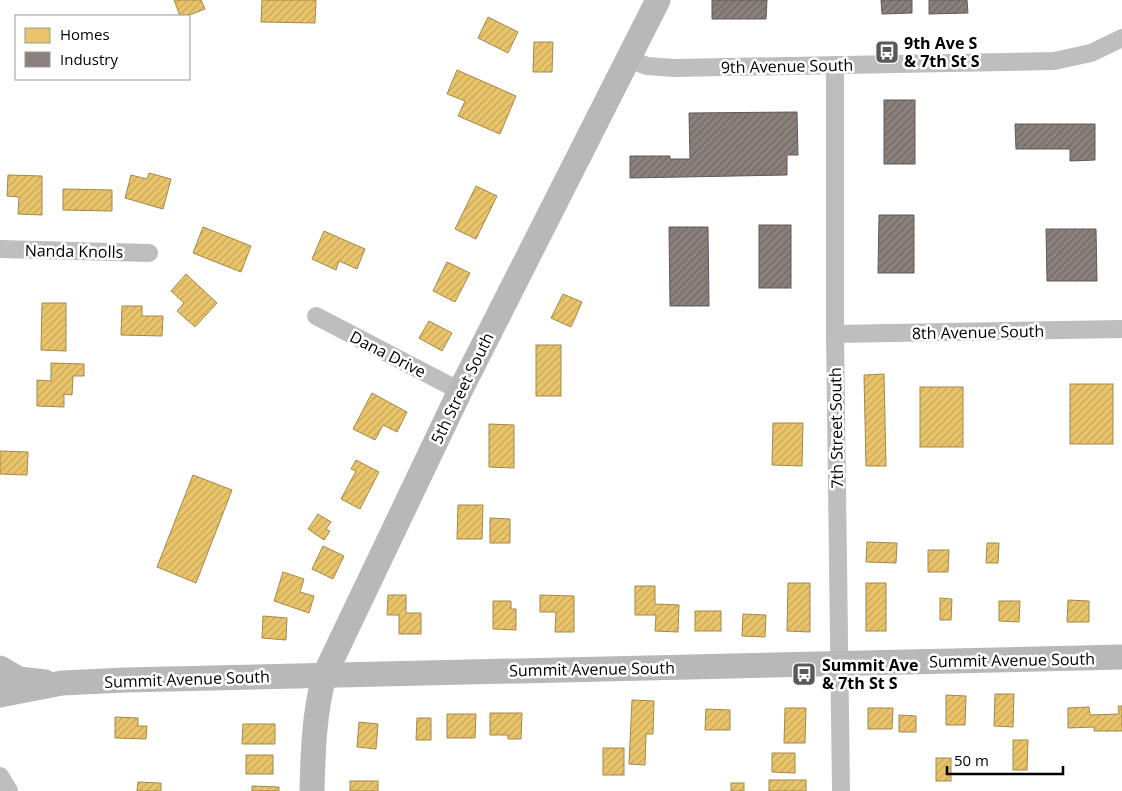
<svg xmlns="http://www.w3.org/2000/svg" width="1122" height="791" font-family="'Open Sans',sans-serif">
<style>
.homes{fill:url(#homes-hatch);stroke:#a3894a}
.industry{fill:url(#industry-hatch);stroke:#615a57}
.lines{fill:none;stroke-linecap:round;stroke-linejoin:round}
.street{stroke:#bebebe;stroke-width:18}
.secondary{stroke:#b8b8b8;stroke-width:25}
.labels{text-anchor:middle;stroke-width:5;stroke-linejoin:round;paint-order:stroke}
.poi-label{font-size:16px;font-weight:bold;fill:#000;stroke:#fff;text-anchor:start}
.street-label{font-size:16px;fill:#000;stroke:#fff}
</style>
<defs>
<pattern id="homes-hatch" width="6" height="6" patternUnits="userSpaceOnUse" patternTransform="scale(1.25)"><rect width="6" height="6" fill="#e9c46a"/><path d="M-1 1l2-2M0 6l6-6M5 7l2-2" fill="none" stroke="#c6a75a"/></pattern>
<pattern id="industry-hatch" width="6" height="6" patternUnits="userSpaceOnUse" patternTransform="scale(1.25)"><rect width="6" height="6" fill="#8a817c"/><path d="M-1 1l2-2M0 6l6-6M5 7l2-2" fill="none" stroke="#6e6763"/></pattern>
</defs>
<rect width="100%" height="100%" fill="#fff"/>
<!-- homes -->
<g class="homes">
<path d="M 174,0 L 201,0 L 205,9 L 187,16 L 180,16 Z"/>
<path d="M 262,0 L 316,0 L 315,23 L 261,22 Z"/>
<path d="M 488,17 L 518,32 L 508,53 L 478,38 Z"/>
<path d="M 534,42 L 553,42 L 552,72 L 533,72 Z"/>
<path d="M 457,70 L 516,96 L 500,134 L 458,116 L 465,101 L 447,94 Z"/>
<path d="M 149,173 L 171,179 L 163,209 L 125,198 L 131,175 L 147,179 Z"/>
<path d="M 8,175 L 42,176 L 42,215 L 18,214 L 19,197 L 7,196 Z"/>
<path d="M 476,186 L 497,196 L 476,239 L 455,229 Z"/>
<path d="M 63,189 L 112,190 L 112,211 L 63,210 Z"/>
<path d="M 203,227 L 251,246 L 241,272 L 193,253 Z"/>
<path d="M 324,231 L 365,249 L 357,269 L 339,261 L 336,270 L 312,259 Z"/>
<path d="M 447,262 L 470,273 L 455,302 L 433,291 Z"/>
<path d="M 186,274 L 217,303 L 195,327 L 177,311 L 184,303 L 171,291 Z"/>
<path d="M 563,294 L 582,302 L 571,327 L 551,318 Z"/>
<path d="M 42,303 L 66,303 L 66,351 L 41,350 Z"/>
<path d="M 122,306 L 142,306 L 142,316 L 163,316 L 162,336 L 121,335 Z"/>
<path d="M 429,321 L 452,333 L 442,351 L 419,338 Z"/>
<rect x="536" y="345" width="25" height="51"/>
<path d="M 51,363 L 84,364 L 84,376 L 73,376 L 72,395 L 64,394 L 64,407 L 37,406 L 37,380 L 51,381 Z"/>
<path d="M 884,374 L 886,466 L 866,466 L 864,375 Z"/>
<rect x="1070" y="384" width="43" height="60"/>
<rect x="920" y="387" width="43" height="60"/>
<path d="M 372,393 L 407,412 L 397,432 L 383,425 L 375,440 L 353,429 Z"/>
<path d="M 773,423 L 803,423 L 802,466 L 772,465 Z"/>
<path d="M 489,424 L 514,425 L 514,468 L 489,467 Z"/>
<path d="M 0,451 L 28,452 L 27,475 L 0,474 Z"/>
<path d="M 356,460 L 379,472 L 360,509 L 341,499 L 356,471 L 351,469 Z"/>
<path d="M 193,475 L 232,490 L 196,583 L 157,567 Z"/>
<path d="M 458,505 L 483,505 L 482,539 L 457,539 Z"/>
<path d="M 318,514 L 331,522 L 326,529 L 330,531 L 324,540 L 308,529 Z"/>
<path d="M 490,518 L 510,519 L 510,543 L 490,543 Z"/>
<path d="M 867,542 L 897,543 L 896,563 L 866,562 Z"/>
<path d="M 987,543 L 999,543 L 998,563 L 986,563 Z"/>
<path d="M 323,546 L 344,556 L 333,579 L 312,569 Z"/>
<path d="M 928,550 L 949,550 L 948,572 L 928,572 Z"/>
<path d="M 283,572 L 304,579 L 300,592 L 314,596 L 309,613 L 274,601 Z"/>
<path d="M 788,583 L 810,583 L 810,632 L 787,631 Z"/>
<rect x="866" y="583" width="20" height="48"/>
<path d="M 635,586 L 655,586 L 655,604 L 679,605 L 678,632 L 655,631 L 656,615 L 635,615 Z"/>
<path d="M 388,595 L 406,595 L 406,613 L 421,613 L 421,634 L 399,634 L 399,615 L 387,615 Z"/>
<path d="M 540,595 L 574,596 L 574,632 L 555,632 L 556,612 L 540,612 Z"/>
<path d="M 940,598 L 952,599 L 951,620 L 940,620 Z"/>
<path d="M 1068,600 L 1089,601 L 1089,622 L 1067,622 Z"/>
<path d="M 493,601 L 511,601 L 511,609 L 516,609 L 516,630 L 493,629 Z"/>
<path d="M 999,601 L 1020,601 L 1019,622 L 999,621 Z"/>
<rect x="695" y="611" width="26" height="20"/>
<path d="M 743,614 L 766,615 L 765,637 L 742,636 Z"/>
<path d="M 263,616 L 287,618 L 286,640 L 262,638 Z"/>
<path d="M 995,694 L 1014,694 L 1013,727 L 994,726 Z"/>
<path d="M 946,695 L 966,696 L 965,725 L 946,725 Z"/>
<path d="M 632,700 L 654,701 L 653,734 L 646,734 L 645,765 L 629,764 Z"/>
<path d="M 1118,706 L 1122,706 L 1122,731 L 1094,731 L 1094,727 L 1068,728 L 1068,708 L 1089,707 L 1090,715 L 1119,714 Z"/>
<path d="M 785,708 L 806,708 L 805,743 L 784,743 Z"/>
<path d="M 868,708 L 893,708 L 892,729 L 868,729 Z"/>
<path d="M 706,709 L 730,710 L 730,730 L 705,730 Z"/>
<path d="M 490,713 L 522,713 L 521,739 L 508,739 L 508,735 L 490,735 Z"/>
<path d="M 447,714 L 476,714 L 475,738 L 447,738 Z"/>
<path d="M 899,715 L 916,716 L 916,732 L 899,732 Z"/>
<path d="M 115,717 L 138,718 L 138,726 L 147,726 L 146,739 L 115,738 Z"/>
<path d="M 417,718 L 431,718 L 431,740 L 416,740 Z"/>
<path d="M 359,722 L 378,724 L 376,749 L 357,747 Z"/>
<path d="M 243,724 L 275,724 L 275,744 L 242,744 Z"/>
<path d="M 1013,740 L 1028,740 L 1027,770 L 1013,770 Z"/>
<rect x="603" y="748" width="21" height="27"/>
<path d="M 772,753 L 795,753 L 795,773 L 772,772 Z"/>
<rect x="246" y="755" width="27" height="19"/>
<rect x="936" y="758" width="15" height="23"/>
<rect x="769" y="780" width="37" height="11"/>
<rect x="350" y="781" width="28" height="10"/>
<path d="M 138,782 L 161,783 L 161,791 L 137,791 Z"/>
<rect x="731" y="783" width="13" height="8"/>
<path d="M 252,786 L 279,787 L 279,791 L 252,791 Z"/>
</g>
<!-- industry -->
<g class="industry">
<path d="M 712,0 L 767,0 L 766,19 L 712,19 Z"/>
<path d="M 881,0 L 912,0 L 912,13 L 882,14 Z"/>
<path d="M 929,0 L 967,0 L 968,13 L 929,14 Z"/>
<rect x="884" y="100" width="31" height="64"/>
<path d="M 797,112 L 798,155 L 787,155 L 787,175 L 630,178 L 630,156 L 670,156 L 670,159 L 690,159 L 689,113 Z"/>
<path d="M 1015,124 L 1095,124 L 1095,160 L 1070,161 L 1070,149 L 1016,149 Z"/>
<path d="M 879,215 L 914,215 L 914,273 L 878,273 Z"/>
<rect x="759" y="225" width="32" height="63"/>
<path d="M 669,227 L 708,227 L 709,306 L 670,306 Z"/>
<path d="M 1046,229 L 1096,229 L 1097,281 L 1047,281 Z"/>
</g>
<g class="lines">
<!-- street -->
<g class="street">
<path d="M 628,59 L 647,66 L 674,68 L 1054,61 L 1091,53 L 1122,38"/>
<path d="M 835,65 L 835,334 L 841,791"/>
<path d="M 0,249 L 149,253"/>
<path d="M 316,316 L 460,391"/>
<path d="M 835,334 L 1122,329"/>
<path d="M 0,776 L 9,791"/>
</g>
<!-- secondary -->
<g class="secondary">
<path d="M 0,668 L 19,679 L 45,682"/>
<path d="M 0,695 L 62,683 L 125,680 L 1122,657"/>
<path d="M 312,791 C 313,751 314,715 324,676 L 460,391 L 658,0"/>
</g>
</g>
<!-- icons -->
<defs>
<g id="bus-square" transform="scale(1.25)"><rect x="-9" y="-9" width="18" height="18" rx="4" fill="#595959" stroke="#fff"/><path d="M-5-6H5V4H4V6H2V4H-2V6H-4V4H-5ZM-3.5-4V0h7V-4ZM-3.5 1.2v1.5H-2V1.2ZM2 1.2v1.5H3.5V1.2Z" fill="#fff"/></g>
</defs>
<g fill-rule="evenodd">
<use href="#bus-square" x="887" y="52"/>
<use href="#bus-square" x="804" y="674"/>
</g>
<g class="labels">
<!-- poi labels -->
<g class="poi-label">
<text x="904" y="49">9th Ave S<tspan x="904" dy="18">&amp; 7th St S</tspan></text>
<text x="822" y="671">Summit Ave<tspan x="822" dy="18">&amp; 7th St S</tspan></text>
</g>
<!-- street labels -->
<g class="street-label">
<text transform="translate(787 66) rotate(-1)" y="6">9th Avenue South</text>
<text transform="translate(74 251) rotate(1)" y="6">Nanda Knolls</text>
<text transform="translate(978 332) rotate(-1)" y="6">8th Avenue South</text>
<text transform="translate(388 354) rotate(27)" y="6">Dana Drive</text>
<text transform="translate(462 388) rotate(-64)" y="6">5th Street South</text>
<text transform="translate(836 428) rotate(-91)" y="6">7th Street South</text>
<text transform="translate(1012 660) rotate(-1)" y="6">Summit Avenue South</text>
<text transform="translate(592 669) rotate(-1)" y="6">Summit Avenue South</text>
<text transform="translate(187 679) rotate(-2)" y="6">Summit Avenue South</text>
</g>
</g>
<!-- legend -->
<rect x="15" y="15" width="175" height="65" fill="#ffffff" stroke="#999999"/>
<rect x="25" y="28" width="25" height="15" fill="#e9c46a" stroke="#999999"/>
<text x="60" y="40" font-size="15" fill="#000000">Homes</text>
<rect x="25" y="52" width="25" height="15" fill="#8a817c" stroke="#999999"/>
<text x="60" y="65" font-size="15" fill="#000000">Industry</text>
<!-- scale -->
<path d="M947 766v8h116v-8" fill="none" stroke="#000000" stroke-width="2.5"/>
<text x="954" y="766" font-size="15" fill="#000000" stroke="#ffffff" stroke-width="4" paint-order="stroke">50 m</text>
</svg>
